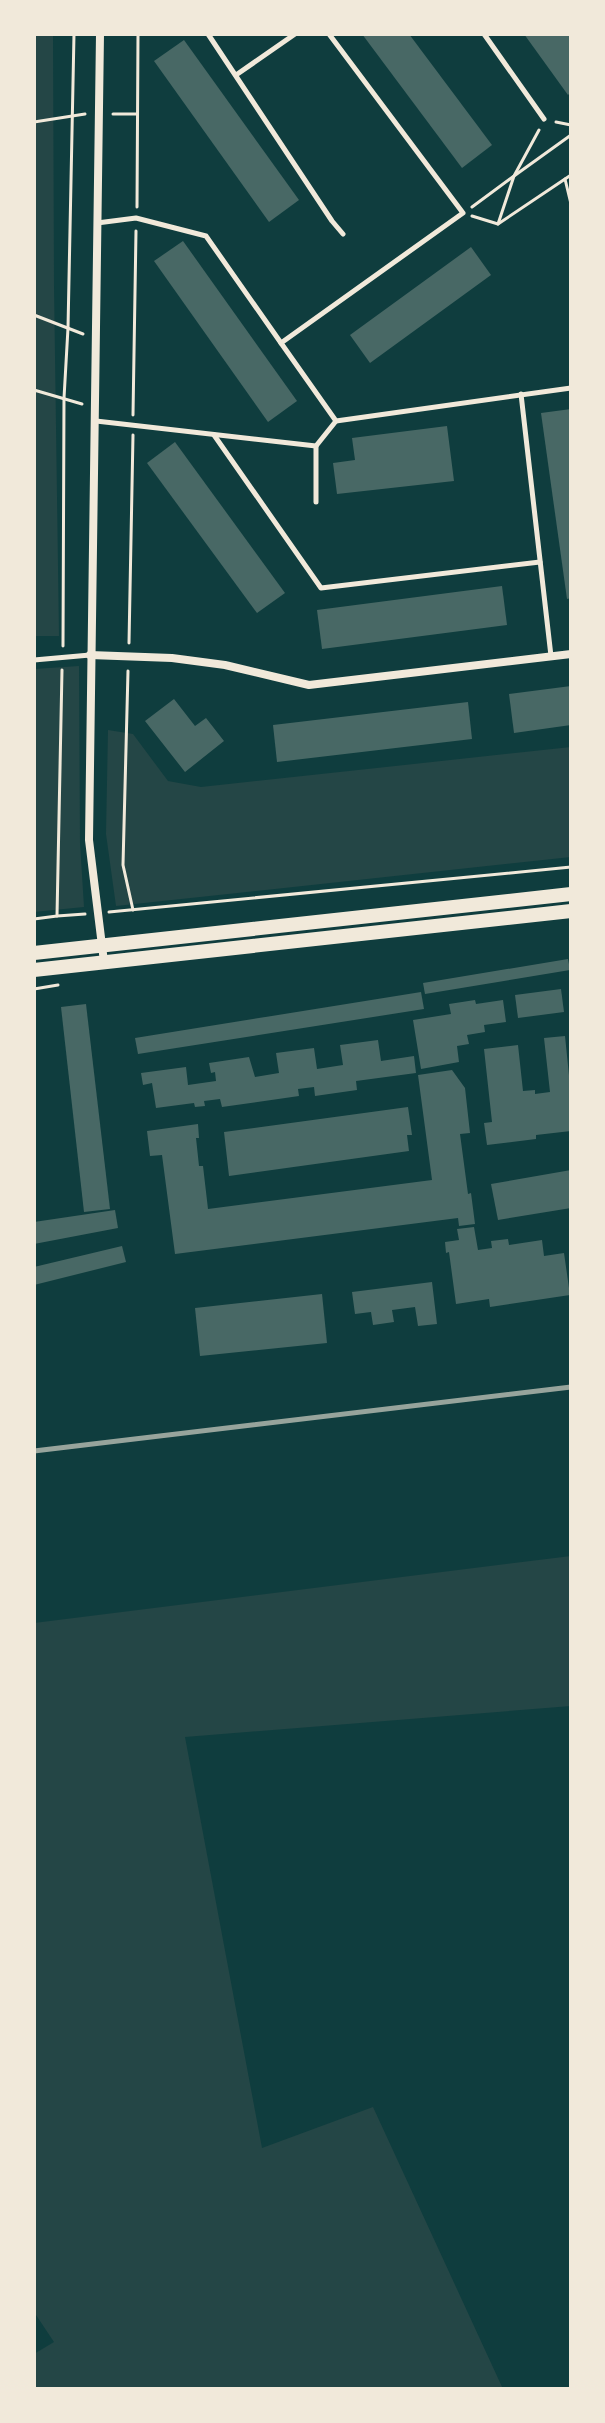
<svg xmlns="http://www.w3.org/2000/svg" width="605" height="2423" font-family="Inter,sans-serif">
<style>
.green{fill:#244646}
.building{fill:#486865}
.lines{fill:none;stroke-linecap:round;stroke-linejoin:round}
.path{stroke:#f1e9da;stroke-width:3}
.service{stroke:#f1e9da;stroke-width:5}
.minor{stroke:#f1e9da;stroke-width:8}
.secondary{stroke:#f1e9da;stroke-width:14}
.rail{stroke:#97a49c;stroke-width:5}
</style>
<rect width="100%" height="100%" fill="#0f3d3e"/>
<!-- green -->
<g class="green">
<path d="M 34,34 L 53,34 L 54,286 L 59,636 L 34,636 Z"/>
<path d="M 79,666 L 80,843 L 84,907 L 34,912 L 34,669 Z"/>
<path d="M 108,730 L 133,734 L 168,781 L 201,787 L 571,747 L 571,857 L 116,906 L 106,834 Z"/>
<path d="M 571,1556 L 571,1706 L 185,1737 L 262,2148 L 373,2107 L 503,2389 L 34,2389 L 34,2354 L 54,2342 L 34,2312 L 34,1623 Z"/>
</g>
<!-- building -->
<g class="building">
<path d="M 362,34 L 409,34 L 492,145 L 462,168 Z"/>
<path d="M 524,34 L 568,34 L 571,38 L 571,92 L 568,95 Z"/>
<path d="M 184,40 L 299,200 L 269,222 L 154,61 Z"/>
<path d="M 183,241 L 297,401 L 268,422 L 154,261 Z"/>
<path d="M 471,247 L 491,275 L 370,363 L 350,335 Z"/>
<path d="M 571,409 L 571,598 L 567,599 L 541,413 Z"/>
<path d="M 447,426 L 454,481 L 337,494 L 333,463 L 355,460 L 352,438 Z"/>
<path d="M 175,442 L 285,593 L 257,613 L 147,463 Z"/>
<path d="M 502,586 L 507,625 L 322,649 L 317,610 Z"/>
<path d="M 571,686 L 571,725 L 514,733 L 509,694 Z"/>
<path d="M 174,699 L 195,726 L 206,718 L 224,741 L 185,772 L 145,721 Z"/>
<path d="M 468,702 L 472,739 L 277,762 L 273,725 Z"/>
<path d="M 568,959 L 570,970 L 425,994 L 423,983 Z"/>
<path d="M 561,989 L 564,1012 L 518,1018 L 515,995 Z"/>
<path d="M 421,992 L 424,1009 L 138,1054 L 135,1038 Z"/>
<path d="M 475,1000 L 476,1004 L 503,1000 L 506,1022 L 484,1025 L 485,1032 L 467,1035 L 469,1044 L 457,1046 L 459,1062 L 421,1069 L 413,1020 L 451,1014 L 449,1004 Z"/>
<path d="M 86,1004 L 110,1209 L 84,1212 L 61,1007 Z"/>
<path d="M 565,1036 L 571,1095 L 571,1131 L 536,1135 L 536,1139 L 487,1145 L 484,1123 L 492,1122 L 484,1049 L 518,1045 L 523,1091 L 535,1090 L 535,1094 L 550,1092 L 544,1038 Z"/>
<path d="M 378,1040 L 381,1061 L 414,1056 L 416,1073 L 356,1081 L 357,1090 L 315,1096 L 314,1087 L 298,1089 L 299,1096 L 222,1107 L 220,1099 L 204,1101 L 205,1106 L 195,1107 L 194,1103 L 156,1108 L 152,1083 L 143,1085 L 141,1073 L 186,1067 L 188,1085 L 216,1081 L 215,1072 L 211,1073 L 209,1063 L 249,1057 L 255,1077 L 279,1073 L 276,1053 L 314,1048 L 317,1069 L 343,1065 L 340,1045 Z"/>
<path d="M 452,1070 L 465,1088 L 470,1133 L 460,1134 L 468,1194 L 471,1193 L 475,1224 L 459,1226 L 458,1218 L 175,1254 L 162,1155 L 150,1156 L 147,1131 L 198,1124 L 199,1138 L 196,1138 L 199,1166 L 203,1166 L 208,1209 L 432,1180 L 418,1075 Z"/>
<path d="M 408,1107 L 412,1135 L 407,1135 L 409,1151 L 229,1176 L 224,1132 Z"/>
<path d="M 571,1170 L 571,1208 L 498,1220 L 491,1184 Z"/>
<path d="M 115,1210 L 118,1228 L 34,1244 L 34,1222 Z"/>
<path d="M 474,1227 L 478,1250 L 492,1248 L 491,1241 L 508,1239 L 509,1245 L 542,1240 L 544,1256 L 564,1253 L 570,1295 L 490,1307 L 489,1299 L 456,1304 L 449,1252 L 446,1253 L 445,1242 L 459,1240 L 457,1229 Z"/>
<path d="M 122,1246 L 126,1262 L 34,1285 L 34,1267 Z"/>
<path d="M 432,1282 L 437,1324 L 418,1326 L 415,1307 L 392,1310 L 394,1322 L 373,1325 L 371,1312 L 355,1314 L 352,1292 Z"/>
<path d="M 322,1294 L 327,1343 L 200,1356 L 195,1308 Z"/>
</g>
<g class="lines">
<!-- path -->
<g class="path">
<path d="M 113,114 L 137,114"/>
<path d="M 34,122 L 85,114"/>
<path d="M 556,122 L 571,125"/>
<path d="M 571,175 L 565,179 L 571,204"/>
<path d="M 137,207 L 138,34"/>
<path d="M 472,207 L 514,176 L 539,130"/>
<path d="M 472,216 L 498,224 L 565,179"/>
<path d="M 498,224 L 514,176 L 571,135"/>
<path d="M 34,315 L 83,334"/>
<path d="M 34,390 L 82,404"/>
<path d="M 133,415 L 136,231"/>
<path d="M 129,643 L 133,435"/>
<path d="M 63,646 L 64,398 L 68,328 L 74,34"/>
<path d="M 128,671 L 123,865 L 133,910"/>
<path d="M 109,912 L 571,867"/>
<path d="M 57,916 L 85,914"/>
<path d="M 34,919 L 57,916 L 62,670"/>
<path d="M 34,989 L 58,985"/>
</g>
<!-- service -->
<g class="service">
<path d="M 208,34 L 332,221 L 343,234"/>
<path d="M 484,34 L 544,119"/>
<path d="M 236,75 L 295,34"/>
<path d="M 97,223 L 136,218 L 206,236 L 281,343"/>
<path d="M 521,394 L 551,656"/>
<path d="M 96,421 L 316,446 L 336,421 L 281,343 L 463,213 L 329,34"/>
<path d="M 336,421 L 571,388"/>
<path d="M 214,435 L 321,588 L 540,562"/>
<path d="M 316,446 L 316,502"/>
<path d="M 34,660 L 90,655"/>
</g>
<!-- minor -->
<g class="minor">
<path d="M 100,34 L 89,840 L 104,962"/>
<path d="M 90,655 L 172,658 L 225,665 L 309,685 L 571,654"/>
</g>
<!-- secondary -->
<g class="secondary">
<path d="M 34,953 L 571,894"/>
<path d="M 34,970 L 571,911"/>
</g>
<!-- rail -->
<path class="rail" d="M 34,1451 L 571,1387"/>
</g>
<!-- border -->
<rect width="605" height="2423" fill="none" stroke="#f1e9da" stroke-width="72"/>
</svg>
